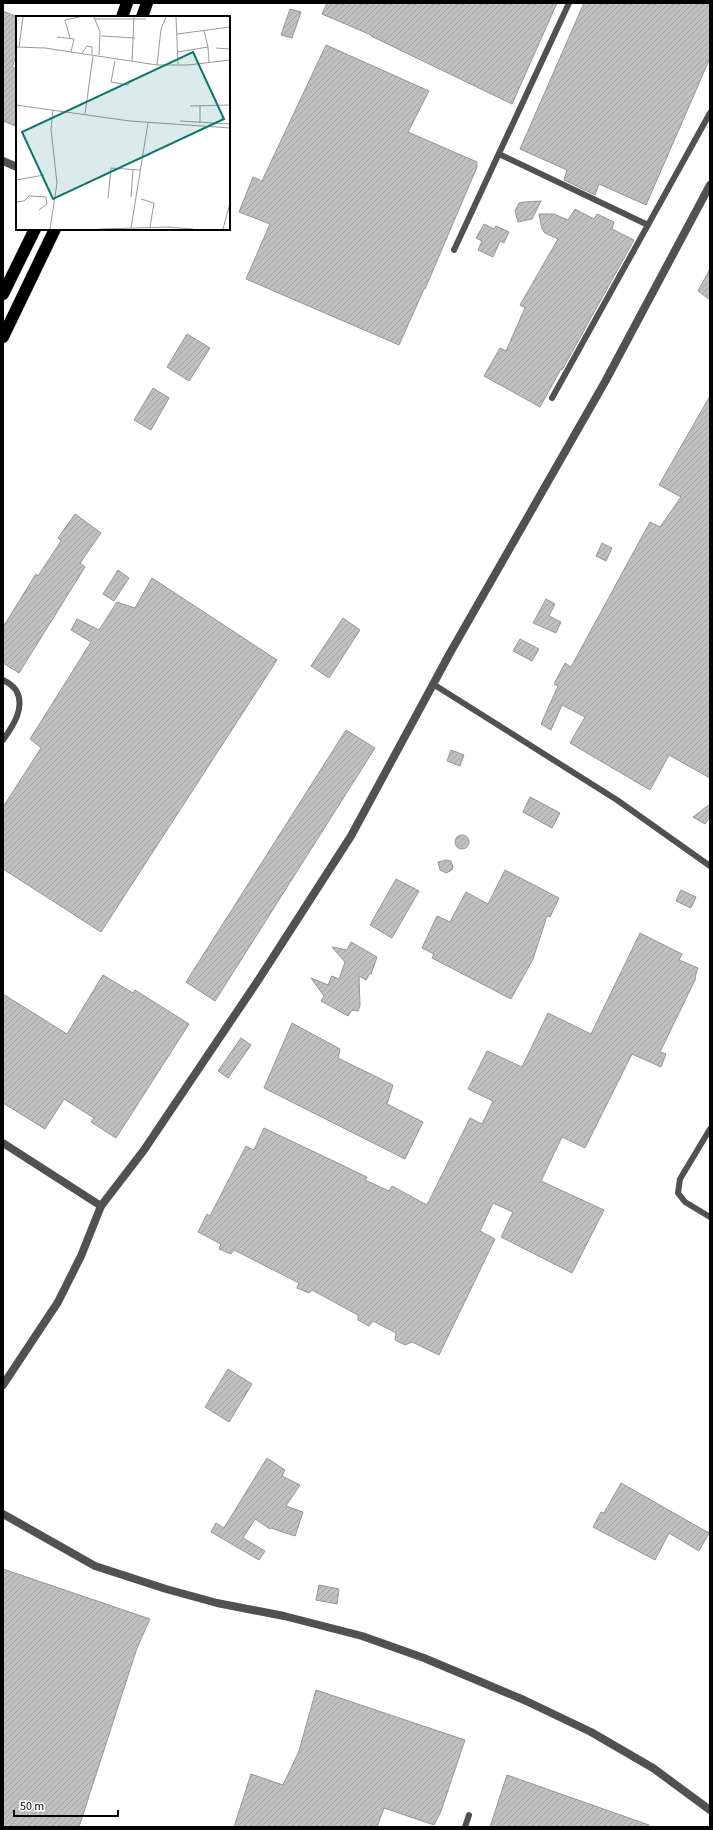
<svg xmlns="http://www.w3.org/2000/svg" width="713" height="1830" font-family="'Source Sans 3',sans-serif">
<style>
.building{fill:url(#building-hatch);stroke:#959595}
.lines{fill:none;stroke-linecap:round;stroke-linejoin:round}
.highway-casing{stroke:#dbdbdb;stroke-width:13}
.lane{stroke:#515151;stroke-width:6}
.street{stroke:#515151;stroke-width:8}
.highway{stroke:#000;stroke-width:12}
.inset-road{fill:none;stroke:#999;stroke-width:1}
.view{fill:#0f766e;fill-opacity:0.15;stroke:#0f766e;stroke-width:2}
.inset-edge{fill:none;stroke:#000;stroke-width:2}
</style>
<defs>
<pattern id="building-hatch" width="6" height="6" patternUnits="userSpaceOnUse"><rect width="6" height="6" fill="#c0c0c0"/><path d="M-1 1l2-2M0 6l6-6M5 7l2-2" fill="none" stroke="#a3a3a3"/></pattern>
</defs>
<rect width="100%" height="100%" fill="#fff"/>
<!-- building -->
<g class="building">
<path d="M 327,3 L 557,3 L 512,104 L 371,36 L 371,35 L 322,14 Z"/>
<path d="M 584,3 L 710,3 L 710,58 L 646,205 L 599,184 L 595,195 L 564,180 L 567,170 L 520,149 Z"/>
<path d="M 290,9 L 301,12 L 292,38 L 281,35 Z"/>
<path d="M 3,11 L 17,17 L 17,55 L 12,67 L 17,69 L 17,119 L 15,126 L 3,121 Z"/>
<path d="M 326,45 L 429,91 L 408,132 L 477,162 L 477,167 L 425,289 L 424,289 L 399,345 L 246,279 L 270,224 L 239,212 L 253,177 L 262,181 Z"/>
<path d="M 541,201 L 532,219 L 518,222 L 515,211 L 519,203 L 524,202 Z"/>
<path d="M 575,209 L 594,219 L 597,214 L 614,222 L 612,229 L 634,240 L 562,370 L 561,369 L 540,407 L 484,376 L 500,348 L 506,351 L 525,308 L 520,305 L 558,239 L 545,233 L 542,229 L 539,214 L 554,214 L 568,220 Z"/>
<path d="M 484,224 L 494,229 L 496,226 L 509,232 L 504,243 L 500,241 L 493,257 L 478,250 L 482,241 L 476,238 Z"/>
<path d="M 710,269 L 710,300 L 698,291 Z"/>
<path d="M 187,334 L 210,348 L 189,381 L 167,367 Z"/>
<path d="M 153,388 L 169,398 L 151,430 L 134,420 Z"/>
<path d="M 710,396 L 710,778 L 669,755 L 650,790 L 570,743 L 585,717 L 562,705 L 551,730 L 541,724 L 558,686 L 554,684 L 565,663 L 571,667 L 650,522 L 660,527 L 681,497 L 659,485 Z"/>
<path d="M 75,514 L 101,533 L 80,563 L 85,567 L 19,673 L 3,663 L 3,627 L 36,574 L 38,576 L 61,541 L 58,538 Z"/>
<path d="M 602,543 L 612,548 L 606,561 L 596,556 Z"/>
<path d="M 118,570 L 129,578 L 114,601 L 103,594 Z"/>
<path d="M 152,578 L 277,660 L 101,932 L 3,869 L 3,807 L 41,748 L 30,739 L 91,642 L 71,630 L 77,619 L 99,630 L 117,602 L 135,608 Z"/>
<path d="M 546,599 L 555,604 L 549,616 L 561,622 L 556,633 L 533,623 Z"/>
<path d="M 343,618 L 360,630 L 329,678 L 311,666 Z"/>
<path d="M 520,639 L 539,649 L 532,661 L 513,651 Z"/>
<path d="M 346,730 L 375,748 L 215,1001 L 186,982 Z"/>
<path d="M 451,750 L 464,755 L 460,766 L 447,761 Z"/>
<path d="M 530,797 L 560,813 L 552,828 L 523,812 Z"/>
<path d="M 710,804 L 710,817 L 705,824 L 693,817 Z"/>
<circle cx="462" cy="842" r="7"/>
<path d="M 446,860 L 451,861 L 453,867 L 452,870 L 446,873 L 440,870 L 438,862 Z"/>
<path d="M 505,870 L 559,898 L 550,917 L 547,916 L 533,959 L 511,999 L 432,958 L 434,954 L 422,948 L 437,916 L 450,922 L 466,892 L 488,904 Z"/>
<path d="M 396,879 L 419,891 L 392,938 L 370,925 Z"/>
<path d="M 681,890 L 696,897 L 691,908 L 676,901 Z"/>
<path d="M 640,933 L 682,954 L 679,960 L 698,968 L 695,977 L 696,978 L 660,1052 L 666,1054 L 661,1067 L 632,1054 L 585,1148 L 562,1137 L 541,1181 L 604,1210 L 572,1273 L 501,1237 L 513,1212 L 493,1203 L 480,1231 L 495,1239 L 439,1355 L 412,1342 L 405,1345 L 395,1340 L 396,1333 L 373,1321 L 369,1326 L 358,1320 L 358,1315 L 312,1290 L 309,1293 L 297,1288 L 299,1283 L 234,1250 L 231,1254 L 219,1249 L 221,1244 L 198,1232 L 207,1214 L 210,1216 L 246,1146 L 254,1150 L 264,1128 L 367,1177 L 365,1180 L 389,1191 L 392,1186 L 427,1205 L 470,1118 L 482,1124 L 493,1101 L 468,1089 L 487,1051 L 522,1067 L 548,1013 L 591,1034 Z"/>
<path d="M 351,942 L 377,957 L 371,974 L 370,973 L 366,980 L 359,976 L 360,1006 L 358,1011 L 352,1010 L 348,1016 L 321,1001 L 324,996 L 311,978 L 328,985 L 332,976 L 339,979 L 345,962 L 332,947 L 347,950 Z"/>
<path d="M 103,975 L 133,993 L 135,990 L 189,1024 L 116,1138 L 91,1122 L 94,1118 L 64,1099 L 45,1129 L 3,1103 L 3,994 L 67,1034 Z"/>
<path d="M 292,1023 L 340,1049 L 338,1058 L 393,1085 L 387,1104 L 423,1122 L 405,1159 L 264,1088 Z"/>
<path d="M 241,1038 L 251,1045 L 228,1078 L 218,1071 Z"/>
<path d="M 228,1369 L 252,1384 L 229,1422 L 205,1407 Z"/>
<path d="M 267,1458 L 285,1470 L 282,1476 L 300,1485 L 286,1506 L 303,1512 L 295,1536 L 271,1528 L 270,1529 L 255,1519 L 243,1538 L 265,1551 L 259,1560 L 211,1532 L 216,1523 L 224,1528 Z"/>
<path d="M 621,1483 L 709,1533 L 699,1551 L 669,1533 L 655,1560 L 593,1527 L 601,1512 L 604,1513 Z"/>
<path d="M 3,1569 L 150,1619 L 137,1648 L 79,1827 L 3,1827 Z"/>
<path d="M 319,1585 L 339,1589 L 337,1604 L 316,1600 Z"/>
<path d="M 316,1690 L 465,1740 L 441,1811 L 434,1825 L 384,1808 L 377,1827 L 234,1827 L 251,1774 L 283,1785 L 299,1751 Z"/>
<path d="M 507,1775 L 649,1825 L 648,1827 L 490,1827 Z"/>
</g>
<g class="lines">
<!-- highway casing -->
<g class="highway-casing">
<g id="highway">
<path d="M 122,17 L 127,3"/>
<path d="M 142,17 L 147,3"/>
<path d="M 3,294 L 35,229"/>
<path d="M 3,337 L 55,229"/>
</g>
</g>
<!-- lane -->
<g class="lane">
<path d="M 499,154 L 648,225"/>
<path d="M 454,250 L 569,3"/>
<path d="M 552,398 L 710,113"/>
<path d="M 3,680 C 7,682 13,686 16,690 C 26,707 13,726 3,740"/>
<path d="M 433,684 L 617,800 L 710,866"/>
<path d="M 710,1129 L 680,1179 L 678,1193 L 685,1202 L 710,1217"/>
<path d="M 465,1827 L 469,1815"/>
</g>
<!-- street -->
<g class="street">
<path d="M 3,161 L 17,167"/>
<path d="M 3,1143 L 101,1206"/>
<path d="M 3,1385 L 58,1302 L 81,1256 L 101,1206 L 144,1150 L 259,979 L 351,836 L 450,653 L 606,380 L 710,185"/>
<path d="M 3,1514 L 95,1566 L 166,1589 L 217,1603 L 284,1616 L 362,1636 L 424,1658 L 524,1700 L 591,1732 L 653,1768 L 710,1810"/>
</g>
<!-- highway -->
<use href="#highway" class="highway"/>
</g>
<!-- overview -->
<g transform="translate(16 16)">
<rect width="214" height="214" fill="#fff"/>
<path class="inset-road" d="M 78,1 L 84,16 L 83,39M 160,1 L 162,48M 79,3 L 130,3M 161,18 L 214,11M 85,20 L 119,22M 41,21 L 58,23 L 55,36M 54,22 L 49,4 L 63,1M 0,31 L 29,32 L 141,49 L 172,49 L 214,44M 3,31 L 7,1M 192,31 L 193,46M 200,32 L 214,33M 162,36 L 192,31 L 188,15M 66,37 L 71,30 L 76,31 L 76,38M 99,45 L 95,66 L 112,69 L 114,64M 116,45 L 118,1M 141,49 L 145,13 L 150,1M 0,89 L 114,105 L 214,112M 174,90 L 214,89M 69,98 L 77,40M 164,105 L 214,108M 184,107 L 184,90M 0,164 L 28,159M 115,181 L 117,153M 92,182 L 95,152 L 124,154M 125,183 L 138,187 L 134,211M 0,186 L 8,185 L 13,180 L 30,181 L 31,188 L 23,194M 115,212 L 132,107M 34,213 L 41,167 L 35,113 L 37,94M 83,213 L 152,211 L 177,213M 207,213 L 214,187"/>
<path class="view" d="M 177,36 L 208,103 L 37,183 L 6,116 Z"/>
<rect width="214" height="214" class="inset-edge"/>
</g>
<!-- border -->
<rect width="713" height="1830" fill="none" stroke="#000000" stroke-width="8"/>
<!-- scale -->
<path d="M14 1810v6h104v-6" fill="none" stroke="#000000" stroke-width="2"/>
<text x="20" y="1810" font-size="12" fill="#000000" stroke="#ffffff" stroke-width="3" paint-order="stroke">50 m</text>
</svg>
